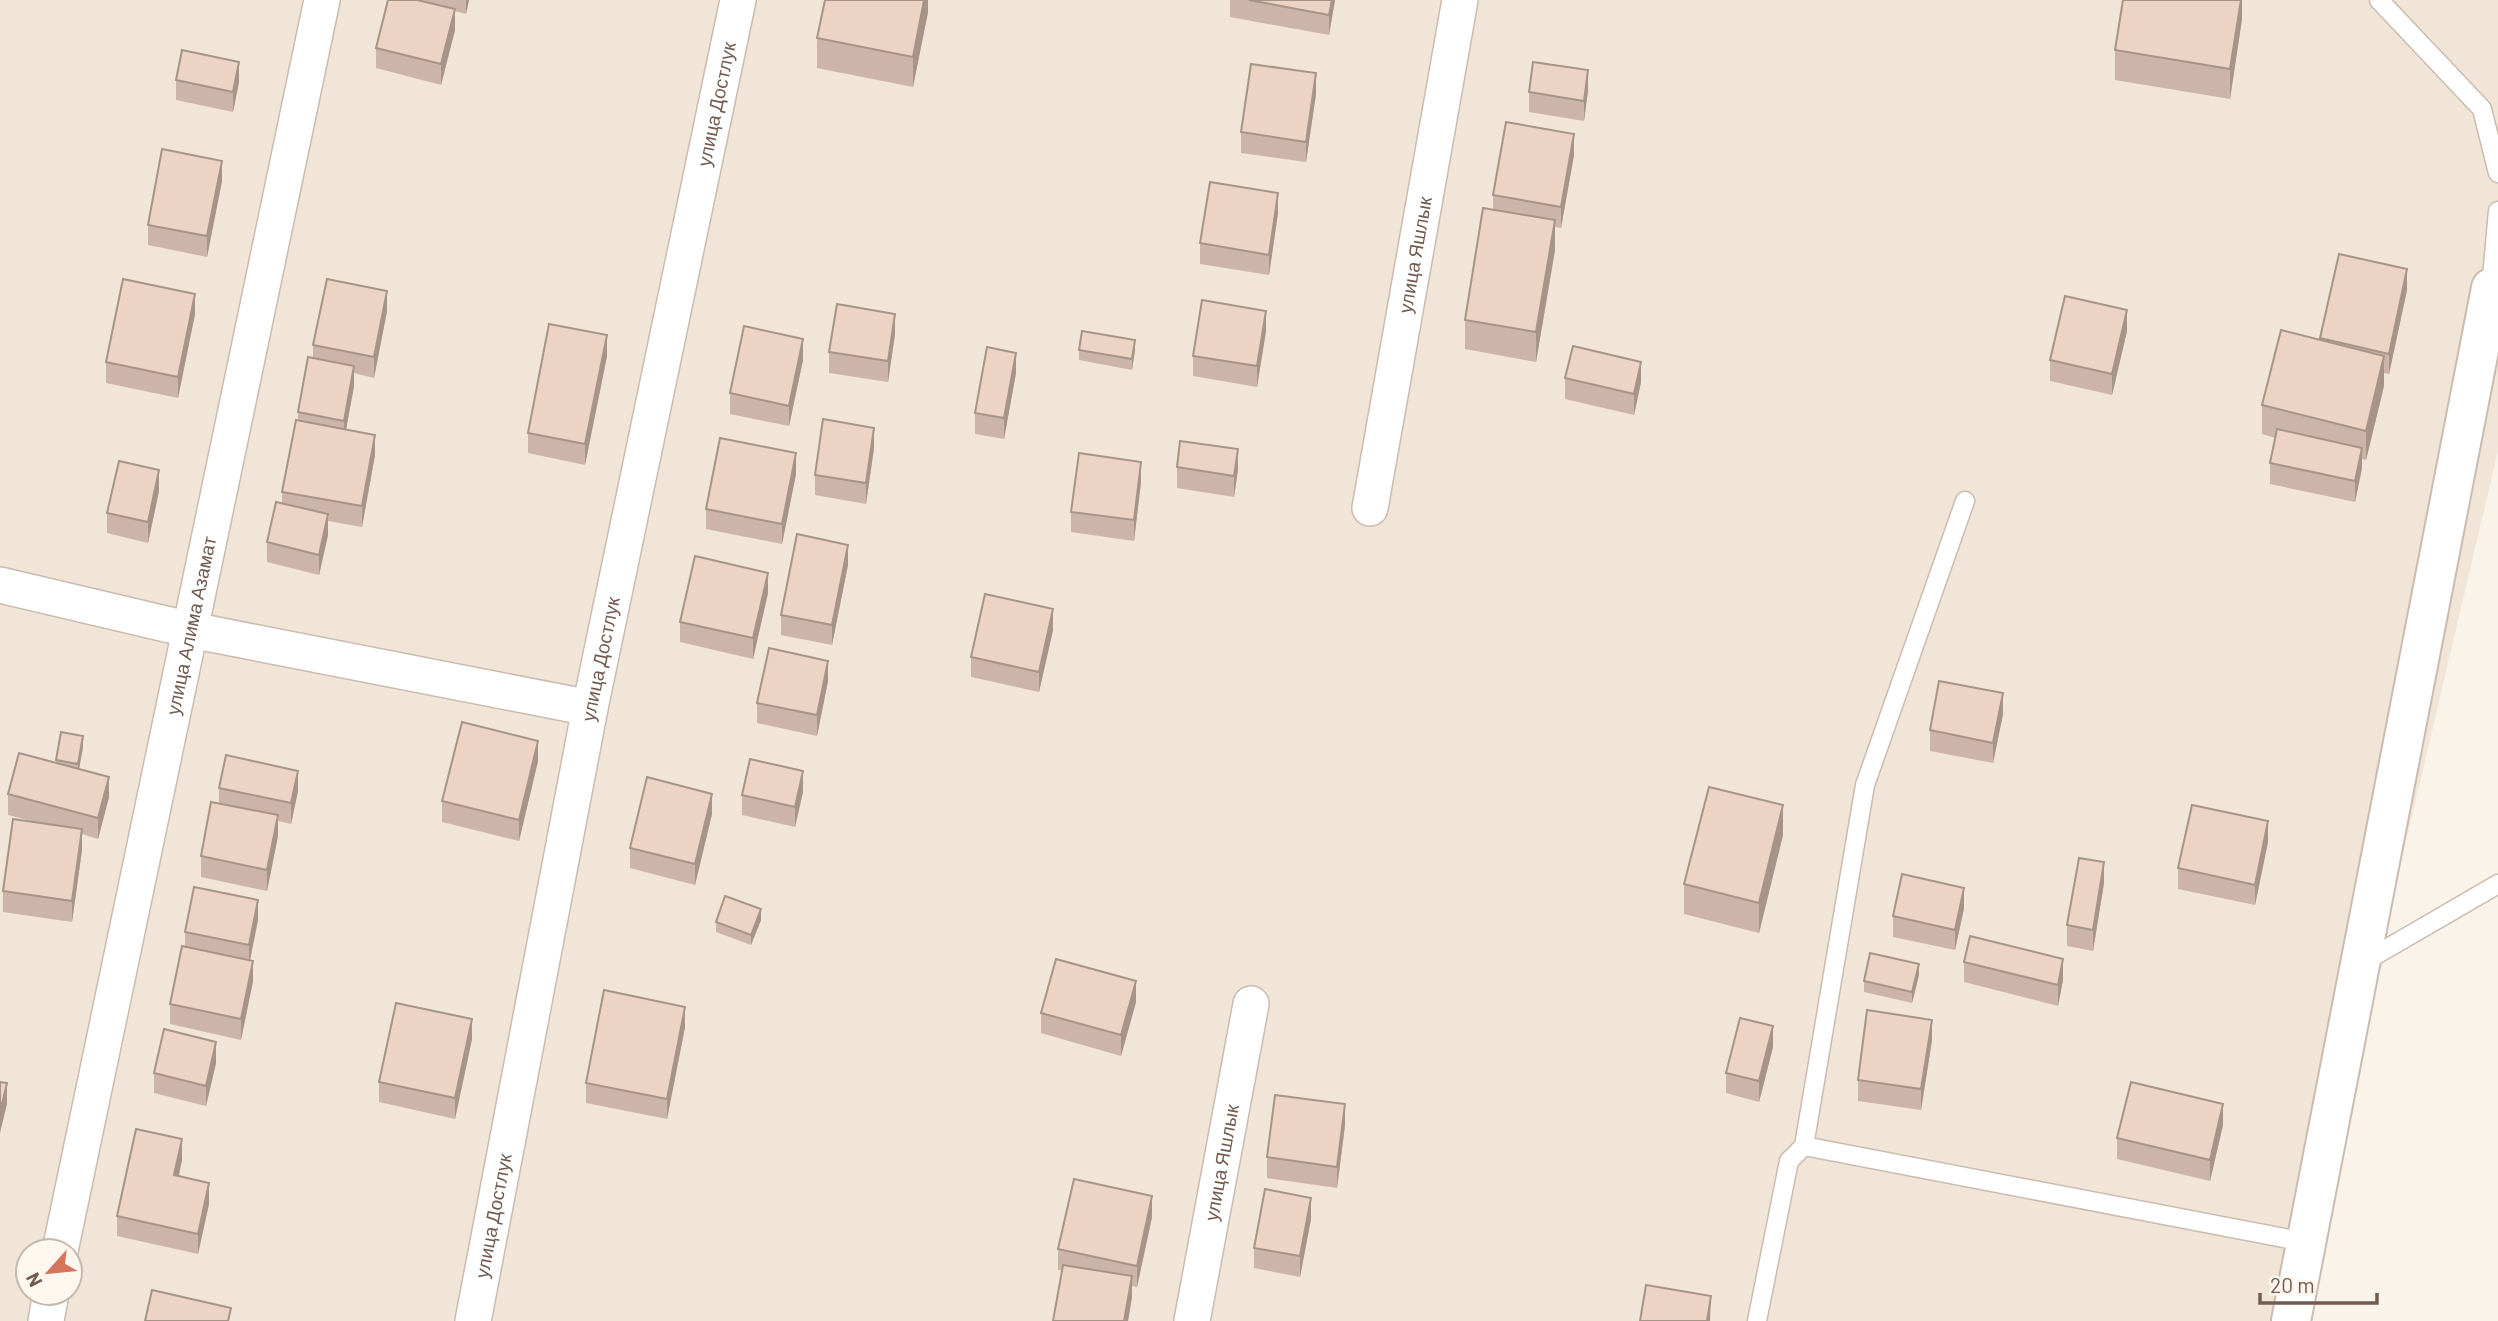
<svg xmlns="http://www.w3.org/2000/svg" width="2498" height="1321" font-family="Barlow,sans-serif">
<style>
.residential{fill:#f1e5d8;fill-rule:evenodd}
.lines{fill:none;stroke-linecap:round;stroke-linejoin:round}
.service-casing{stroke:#cbbbb0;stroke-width:21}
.minor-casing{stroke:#cbbbb0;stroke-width:38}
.tertiary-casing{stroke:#cbbbb0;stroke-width:42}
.service{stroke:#fff;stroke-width:18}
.minor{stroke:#fff;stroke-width:35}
.tertiary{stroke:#fff;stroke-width:38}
.wall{fill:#ccb5a8}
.shaded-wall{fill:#a69488}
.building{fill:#edd3c3;stroke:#a69488;stroke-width:2}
.labels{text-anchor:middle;stroke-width:5;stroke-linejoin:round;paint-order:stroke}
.street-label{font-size:19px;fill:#725b4f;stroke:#fdf7ef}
</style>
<rect width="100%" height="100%" fill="#faf3e9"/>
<!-- residential -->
<path class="residential" d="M 0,0 L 2498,0 L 2498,451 L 2293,1321 L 0,1321 ZM 28,1251 L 70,1251 L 70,1293 L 28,1293 Z"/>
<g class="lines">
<!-- service casing -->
<g class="service-casing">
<g id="service">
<path d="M 2379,0 L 2482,109 L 2498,173"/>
<path d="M 2494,288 L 2491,288 L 2498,211"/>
<path d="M 2362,963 L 2498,884"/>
<path d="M 1804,1146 L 1865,785 L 1965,501"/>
<path d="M 1757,1321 L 1789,1161 L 1804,1146 L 2305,1242"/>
</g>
</g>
<!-- minor casing -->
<g class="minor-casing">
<g id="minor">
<path id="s1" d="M 1370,508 L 1460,0"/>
<path d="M 0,585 L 191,630 L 590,708"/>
<path id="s2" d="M 60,1251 L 322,0"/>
<path d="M 46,1321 L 51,1293"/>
<path id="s3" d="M 473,1321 L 590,708 L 738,0"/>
<path id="s4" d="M 1192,1321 L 1251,1004"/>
</g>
</g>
<!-- tertiary casing -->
<g class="tertiary-casing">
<path id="tertiary" d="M 2291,1321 L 2491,288"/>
</g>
<!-- service -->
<use href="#service" class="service"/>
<!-- minor -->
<use href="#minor" class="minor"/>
<!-- tertiary -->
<use href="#tertiary" class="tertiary"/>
</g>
<!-- wall -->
<g class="wall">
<path d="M 388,0 L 469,0 L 466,14 L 455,11 L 455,30 L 441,85 L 376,68 L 376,48 Z"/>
<path d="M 928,0 L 928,12 L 913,87 L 817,68 L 817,38 Z"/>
<path d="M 1230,0 L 1335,0 L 1329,35 L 1230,17 Z"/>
<path d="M 2242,0 L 2242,19 L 2230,99 L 2115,80 L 2115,50 Z"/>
<path d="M 176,80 L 239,82 L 233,112 L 176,100 Z"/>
<path d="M 1588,91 L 1584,121 L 1529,112 L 1529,92 Z"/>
<path d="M 1316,94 L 1306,162 L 1241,153 L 1241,132 Z"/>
<path d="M 1574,155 L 1561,228 L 1555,227 L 1555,250 L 1536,362 L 1465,349 L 1465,320 L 1493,210 L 1493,195 Z"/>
<path d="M 222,181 L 207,257 L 148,245 L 148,225 Z"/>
<path d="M 1278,213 L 1269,275 L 1200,264 L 1200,243 Z"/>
<path d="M 2407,290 L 2389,374 L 2384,373 L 2384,386 L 2366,460 L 2362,459 L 2362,468 L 2355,502 L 2270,484 L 2270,463 L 2275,438 L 2262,434 L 2262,405 L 2320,340 L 2320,338 Z"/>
<path d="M 387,311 L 374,378 L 354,373 L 354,386 L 346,429 L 375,455 L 362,527 L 328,521 L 328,535 L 319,575 L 267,562 L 267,542 L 282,503 L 282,492 L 298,420 L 298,412 L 313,358 L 313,345 Z"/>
<path d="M 195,314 L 178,398 L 106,383 L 106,362 Z"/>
<path d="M 1266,331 L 1257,387 L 1193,376 L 1193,356 Z"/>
<path d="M 2127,331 L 2112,395 L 2050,381 L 2050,360 Z"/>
<path d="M 895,334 L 888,382 L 829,373 L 829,352 Z"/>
<path d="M 1079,350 L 1135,350 L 1132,370 L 1079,360 Z"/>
<path d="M 607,356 L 585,465 L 528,453 L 528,433 Z"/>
<path d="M 803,360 L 789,426 L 730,414 L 730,393 Z"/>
<path d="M 1016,373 L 1004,439 L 975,434 L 975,413 Z"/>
<path d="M 1565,378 L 1641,382 L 1634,415 L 1565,399 Z"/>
<path d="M 874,448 L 866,504 L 815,495 L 815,475 Z"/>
<path d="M 1177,467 L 1238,470 L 1234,497 L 1177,488 Z"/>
<path d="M 796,474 L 782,544 L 706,529 L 706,509 Z"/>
<path d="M 1141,482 L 1134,541 L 1071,532 L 1071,512 Z"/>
<path d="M 159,491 L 148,543 L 107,533 L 107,513 Z"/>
<path d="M 848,565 L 832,645 L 781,635 L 781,615 Z"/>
<path d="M 768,593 L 753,659 L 680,642 L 680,622 Z"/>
<path d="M 1053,630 L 1039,692 L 971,677 L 971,657 Z"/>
<path d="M 828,681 L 817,736 L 757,723 L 757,703 Z"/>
<path d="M 2003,714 L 1993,763 L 1930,751 L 1930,730 Z"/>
<path d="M 83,747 L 79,769 L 109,797 L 98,839 L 82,834 L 82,850 L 72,922 L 3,912 L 3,891 L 39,823 L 8,815 L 8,794 L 56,763 L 56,760 Z"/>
<path d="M 538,761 L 519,841 L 442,822 L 442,801 Z"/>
<path d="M 219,788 L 298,791 L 291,824 L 278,821 L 278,836 L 267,891 L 201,877 L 201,856 L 219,804 Z"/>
<path d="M 803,792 L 795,827 L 742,815 L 742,795 Z"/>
<path d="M 712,814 L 695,885 L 630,868 L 630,848 Z"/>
<path d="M 1783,835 L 1759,933 L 1684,914 L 1684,884 Z"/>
<path d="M 2268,842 L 2255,905 L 2178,889 L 2178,868 Z"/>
<path d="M 2104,883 L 2093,951 L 2067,946 L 2067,925 Z"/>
<path d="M 1964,908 L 1955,950 L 1893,937 L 1893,916 Z"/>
<path d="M 258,920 L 250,960 L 253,981 L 241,1040 L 170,1024 L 170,1004 L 185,947 L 185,932 Z"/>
<path d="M 761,920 L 751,945 L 716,932 L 716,922 Z"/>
<path d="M 1964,962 L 2063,980 L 2058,1006 L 1964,982 Z"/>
<path d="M 1919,975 L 1912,1003 L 1864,992 L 1864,981 Z"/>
<path d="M 1136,1002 L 1121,1056 L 1041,1033 L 1041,1013 Z"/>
<path d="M 685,1027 L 667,1119 L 586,1103 L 586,1083 Z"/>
<path d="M 472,1039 L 455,1119 L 379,1102 L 379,1082 Z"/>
<path d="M 1932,1040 L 1921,1110 L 1858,1101 L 1858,1080 Z"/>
<path d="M 1773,1047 L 1759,1102 L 1726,1093 L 1726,1073 Z"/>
<path d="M 216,1063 L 206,1106 L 154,1093 L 154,1073 Z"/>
<path d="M 1345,1125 L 1337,1188 L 1267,1178 L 1267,1157 Z"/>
<path d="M 2223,1125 L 2210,1181 L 2117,1159 L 2117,1138 Z"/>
<path d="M 182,1160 L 179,1176 L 209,1204 L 198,1254 L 117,1236 L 117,1216 Z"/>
<path d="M 1152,1217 L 1137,1287 L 1132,1286 L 1132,1297 L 1128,1321 L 1053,1321 L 1062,1270 L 1058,1270 L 1058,1249 Z"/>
<path d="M 1311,1219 L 1300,1277 L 1254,1268 L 1254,1248 Z"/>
</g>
<!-- shaded-wall -->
<g class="shaded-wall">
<path d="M 466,0 L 469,0 L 466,14 Z"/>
<path d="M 924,0 L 928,0 L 928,12 L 913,87 L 913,57 Z"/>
<path d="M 1332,0 L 1335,0 L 1329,35 L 1329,15 Z"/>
<path d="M 2241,0 L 2242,0 L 2242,19 L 2230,99 L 2230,69 Z"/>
<path d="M 455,9 L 455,30 L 441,85 L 441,64 Z"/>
<path d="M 239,62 L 239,82 L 233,112 L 233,92 Z"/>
<path d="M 1588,70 L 1588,91 L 1584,121 L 1584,101 Z"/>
<path d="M 1316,73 L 1316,94 L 1306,162 L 1306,142 Z"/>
<path d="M 1574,134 L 1574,155 L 1561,228 L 1561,207 Z"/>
<path d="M 222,161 L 222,181 L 207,257 L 207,236 Z"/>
<path d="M 1278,193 L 1278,213 L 1269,275 L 1269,255 Z"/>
<path d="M 1555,220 L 1555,250 L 1536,362 L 1536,332 Z"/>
<path d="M 2407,269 L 2407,290 L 2389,374 L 2389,354 Z"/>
<path d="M 387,291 L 387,311 L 374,378 L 374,357 Z"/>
<path d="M 195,294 L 195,314 L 178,398 L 178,377 Z"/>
<path d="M 2127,310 L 2127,331 L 2112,395 L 2112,374 Z"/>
<path d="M 1266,311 L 1266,331 L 1257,387 L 1257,366 Z"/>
<path d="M 895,314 L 895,334 L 888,382 L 888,361 Z"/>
<path d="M 607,335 L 607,356 L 585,465 L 585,444 Z"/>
<path d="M 803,339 L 803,360 L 789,426 L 789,406 Z"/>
<path d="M 1135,340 L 1135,350 L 1132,370 L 1132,359 Z"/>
<path d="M 1016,353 L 1016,373 L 1004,439 L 1004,418 Z"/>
<path d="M 2384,356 L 2384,386 L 2366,460 L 2366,431 Z"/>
<path d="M 1641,362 L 1641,382 L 1634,415 L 1634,394 Z"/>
<path d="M 354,366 L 354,386 L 344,441 L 344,421 Z"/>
<path d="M 874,428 L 874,448 L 866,504 L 866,483 Z"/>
<path d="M 375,435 L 375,455 L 362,527 L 362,506 Z"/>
<path d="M 2362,448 L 2362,468 L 2355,502 L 2355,481 Z"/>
<path d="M 1238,449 L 1238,470 L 1234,497 L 1234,476 Z"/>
<path d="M 796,453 L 796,474 L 782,544 L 782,524 Z"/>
<path d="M 1141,462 L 1141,482 L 1134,541 L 1134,520 Z"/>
<path d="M 159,470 L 159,491 L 148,543 L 148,522 Z"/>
<path d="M 328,514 L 328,535 L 319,575 L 319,555 Z"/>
<path d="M 848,545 L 848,565 L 832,645 L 832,625 Z"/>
<path d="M 768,573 L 768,593 L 753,659 L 753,638 Z"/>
<path d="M 1053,609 L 1053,630 L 1039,692 L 1039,672 Z"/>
<path d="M 828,661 L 828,681 L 817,736 L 817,715 Z"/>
<path d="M 2003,693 L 2003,714 L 1993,763 L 1993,743 Z"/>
<path d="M 83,736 L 83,747 L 78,775 L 78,764 Z"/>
<path d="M 538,741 L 538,761 L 519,841 L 519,820 Z"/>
<path d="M 298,771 L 298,791 L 291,824 L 291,803 Z"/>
<path d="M 803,771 L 803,792 L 795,827 L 795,807 Z"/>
<path d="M 109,777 L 109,797 L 98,839 L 98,818 Z"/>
<path d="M 712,794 L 712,814 L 695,885 L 695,864 Z"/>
<path d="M 1783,805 L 1783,835 L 1759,933 L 1759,903 Z"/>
<path d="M 278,815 L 278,836 L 267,891 L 267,870 Z"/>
<path d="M 2268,821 L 2268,842 L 2255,905 L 2255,885 Z"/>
<path d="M 82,829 L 82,850 L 72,922 L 72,901 Z"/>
<path d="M 2104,862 L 2104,883 L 2093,951 L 2093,930 Z"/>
<path d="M 1964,888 L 1964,908 L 1955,950 L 1955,930 Z"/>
<path d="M 258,900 L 258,920 L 249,965 L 249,945 Z"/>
<path d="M 761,909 L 761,920 L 751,945 L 751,935 Z"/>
<path d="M 2063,959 L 2063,980 L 2058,1006 L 2058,985 Z"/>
<path d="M 253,961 L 253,981 L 241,1040 L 241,1019 Z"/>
<path d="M 1919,964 L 1919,975 L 1912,1003 L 1912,992 Z"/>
<path d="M 1136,981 L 1136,1002 L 1121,1056 L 1121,1035 Z"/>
<path d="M 685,1007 L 685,1027 L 667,1119 L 667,1099 Z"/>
<path d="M 472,1019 L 472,1039 L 455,1119 L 455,1098 Z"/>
<path d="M 1932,1020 L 1932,1040 L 1921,1110 L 1921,1089 Z"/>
<path d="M 1773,1026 L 1773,1047 L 1759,1102 L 1759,1081 Z"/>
<path d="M 216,1042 L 216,1063 L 206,1106 L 206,1086 Z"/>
<path d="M 7,1083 L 7,1104 L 0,1133 L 0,1112 Z"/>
<path d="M 1345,1104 L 1345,1125 L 1337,1188 L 1337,1167 Z"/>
<path d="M 2223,1104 L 2223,1125 L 2210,1181 L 2210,1160 Z"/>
<path d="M 182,1139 L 182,1160 L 174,1196 L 174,1175 Z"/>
<path d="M 209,1183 L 209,1204 L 198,1254 L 198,1234 Z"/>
<path d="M 1152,1196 L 1152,1217 L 1137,1287 L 1137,1266 Z"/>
<path d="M 1311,1198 L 1311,1219 L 1300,1277 L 1300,1256 Z"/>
<path d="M 1132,1276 L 1132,1297 L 1128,1321 L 1124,1321 Z"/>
<path d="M 1711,1296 L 1710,1321 L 1707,1321 Z"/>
</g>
<!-- building -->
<g class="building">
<path d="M 388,0 L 417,0 L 455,9 L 441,64 L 376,48 Z"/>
<path d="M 825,0 L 924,0 L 913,57 L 817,38 Z"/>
<path d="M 1249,0 L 1332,0 L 1329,15 Z"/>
<path d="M 2123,0 L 2241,0 L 2230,69 L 2115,50 Z"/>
<path d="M 182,50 L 239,62 L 233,92 L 176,80 Z"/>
<path d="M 1533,62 L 1588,70 L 1584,101 L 1529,92 Z"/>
<path d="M 1251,64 L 1316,73 L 1306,142 L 1241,132 Z"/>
<path d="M 1506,122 L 1574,134 L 1561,207 L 1493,195 Z"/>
<path d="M 162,149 L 222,161 L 207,236 L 148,225 Z"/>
<path d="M 1210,182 L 1278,193 L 1269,255 L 1200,243 Z"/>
<path d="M 1483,208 L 1555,220 L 1536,332 L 1465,320 Z"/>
<path d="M 2339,254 L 2407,269 L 2389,354 L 2320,338 Z"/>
<path d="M 123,279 L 195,294 L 178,377 L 106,362 Z"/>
<path d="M 327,279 L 387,291 L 374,357 L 313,345 Z"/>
<path d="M 2065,296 L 2127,310 L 2112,374 L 2050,360 Z"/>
<path d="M 1202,300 L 1266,311 L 1257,366 L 1193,356 Z"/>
<path d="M 837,304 L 895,314 L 888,361 L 829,352 Z"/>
<path d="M 549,324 L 607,335 L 585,444 L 528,433 Z"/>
<path d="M 744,326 L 803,339 L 789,406 L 730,393 Z"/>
<path d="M 2281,330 L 2384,356 L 2366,431 L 2262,405 Z"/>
<path d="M 1082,331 L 1135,340 L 1132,359 L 1079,350 Z"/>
<path d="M 1573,346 L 1641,362 L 1634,394 L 1565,378 Z"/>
<path d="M 987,347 L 1016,353 L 1004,418 L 975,413 Z"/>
<path d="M 308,357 L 354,366 L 344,421 L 298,412 Z"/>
<path d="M 823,419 L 874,428 L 866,483 L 815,475 Z"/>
<path d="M 296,420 L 375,435 L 362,506 L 282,492 Z"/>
<path d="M 2277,429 L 2362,448 L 2355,481 L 2270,463 Z"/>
<path d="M 720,438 L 796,453 L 782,524 L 706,509 Z"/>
<path d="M 1180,441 L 1238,449 L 1234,476 L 1177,467 Z"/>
<path d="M 1079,453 L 1141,462 L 1134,520 L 1071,512 Z"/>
<path d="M 119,461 L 159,470 L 148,522 L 107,513 Z"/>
<path d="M 276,502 L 328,514 L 319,555 L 267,542 Z"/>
<path d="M 797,534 L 848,545 L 832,625 L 781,615 Z"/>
<path d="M 695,556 L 768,573 L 753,638 L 680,622 Z"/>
<path d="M 985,594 L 1053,609 L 1039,672 L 971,657 Z"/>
<path d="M 769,648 L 828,661 L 817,715 L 757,703 Z"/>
<path d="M 1939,681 L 2003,693 L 1993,743 L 1930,730 Z"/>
<path d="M 462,722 L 538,741 L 519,820 L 442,801 Z"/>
<path d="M 61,732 L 83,736 L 78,764 L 56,760 Z"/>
<path d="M 19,753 L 109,777 L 98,818 L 8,794 Z"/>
<path d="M 226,755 L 298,771 L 291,803 L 219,788 Z"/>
<path d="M 750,759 L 803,771 L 795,807 L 742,795 Z"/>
<path d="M 647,777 L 712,794 L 695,864 L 630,848 Z"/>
<path d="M 1709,787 L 1783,805 L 1759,903 L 1684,884 Z"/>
<path d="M 211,802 L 278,815 L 267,870 L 201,856 Z"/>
<path d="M 2192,805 L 2268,821 L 2255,885 L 2178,868 Z"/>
<path d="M 13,819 L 82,829 L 72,901 L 3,891 Z"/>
<path d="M 2079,858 L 2104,862 L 2093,930 L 2067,925 Z"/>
<path d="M 1902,874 L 1964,888 L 1955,930 L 1893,916 Z"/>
<path d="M 194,887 L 258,900 L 249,945 L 185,932 Z"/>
<path d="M 725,896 L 761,909 L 751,935 L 716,922 Z"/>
<path d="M 1970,936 L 2063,959 L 2058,985 L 1964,962 Z"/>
<path d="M 182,946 L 253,961 L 241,1019 L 170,1004 Z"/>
<path d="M 1870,953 L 1919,964 L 1912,992 L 1864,981 Z"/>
<path d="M 1056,959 L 1136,981 L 1121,1035 L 1041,1013 Z"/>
<path d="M 604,990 L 685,1007 L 667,1099 L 586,1083 Z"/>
<path d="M 396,1003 L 472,1019 L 455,1098 L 379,1082 Z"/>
<path d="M 1867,1010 L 1932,1020 L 1921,1089 L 1858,1080 Z"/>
<path d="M 1740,1018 L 1773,1026 L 1759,1081 L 1726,1073 Z"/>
<path d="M 164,1029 L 216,1042 L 206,1086 L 154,1073 Z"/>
<path d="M 0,1082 L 7,1083 L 0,1112 Z"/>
<path d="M 2131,1082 L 2223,1104 L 2210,1160 L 2117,1138 Z"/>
<path d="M 1275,1095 L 1345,1104 L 1337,1167 L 1267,1157 Z"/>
<path d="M 136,1129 L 182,1139 L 174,1175 L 209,1183 L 198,1234 L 117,1216 Z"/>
<path d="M 1074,1179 L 1152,1196 L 1137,1266 L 1058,1249 Z"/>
<path d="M 1265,1189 L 1311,1198 L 1300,1256 L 1254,1248 Z"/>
<path d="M 1063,1265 L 1132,1276 L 1124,1321 L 1053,1321 Z"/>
<path d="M 1646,1285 L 1711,1296 L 1707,1321 L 1640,1321 Z"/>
<path d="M 152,1290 L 231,1308 L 228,1321 L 145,1321 Z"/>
</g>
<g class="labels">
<!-- street labels -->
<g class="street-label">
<text dy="7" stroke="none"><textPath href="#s3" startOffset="1241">улица Достлук</textPath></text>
<text dy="7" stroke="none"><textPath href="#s1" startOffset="257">улица Яшлык</textPath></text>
<text dy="7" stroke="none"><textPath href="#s2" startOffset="639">улица Алима Азамат</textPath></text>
<text dy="7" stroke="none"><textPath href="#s3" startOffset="674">улица Достлук</textPath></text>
<text dy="7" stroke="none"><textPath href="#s4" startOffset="161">улица Яшлык</textPath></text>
<text dy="7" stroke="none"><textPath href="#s3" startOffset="107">улица Достлук</textPath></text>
</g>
</g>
<!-- north arrow -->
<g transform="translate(49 1272) rotate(243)"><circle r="33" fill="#fdf7ef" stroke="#c5b9af" stroke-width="2"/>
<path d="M0-5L12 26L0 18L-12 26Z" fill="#d6755c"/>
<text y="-10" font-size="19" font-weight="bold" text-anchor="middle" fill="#725b4f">N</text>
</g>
<!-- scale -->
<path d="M2260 1293v10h117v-10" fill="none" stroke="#725b4f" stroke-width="3.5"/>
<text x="2270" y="1293" font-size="21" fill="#725b4f" stroke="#fdf7ef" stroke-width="5" paint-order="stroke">20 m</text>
</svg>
